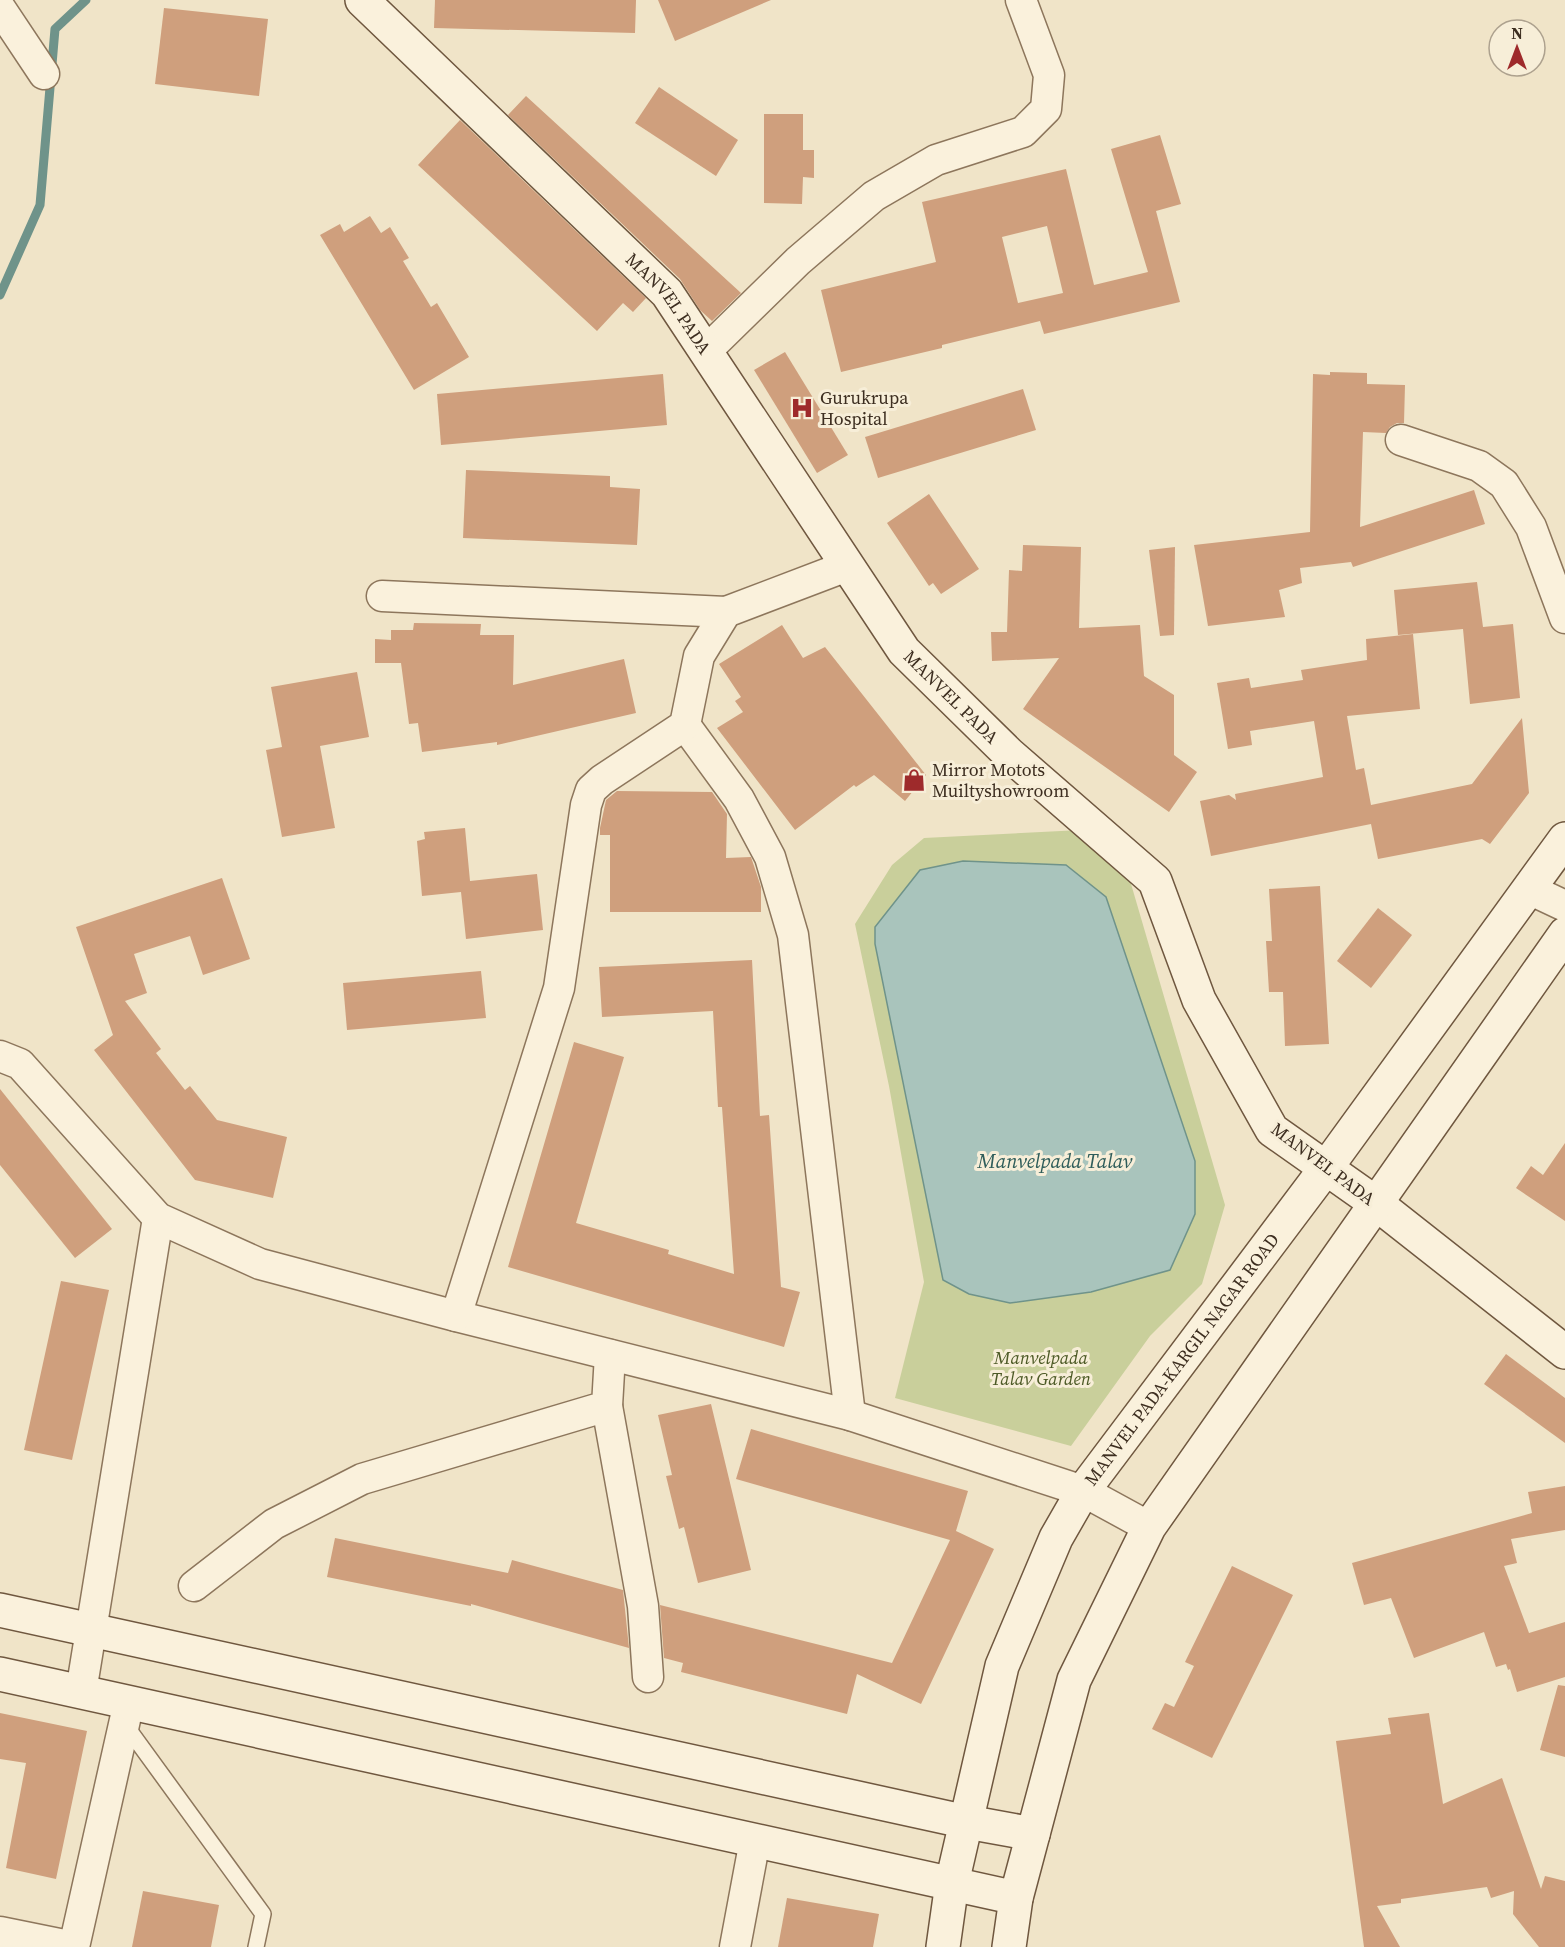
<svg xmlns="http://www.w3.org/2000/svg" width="1565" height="1947" font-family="'Source Serif 4',serif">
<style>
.green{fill:#c9cf9b;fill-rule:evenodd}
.water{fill:#a9c4bc;stroke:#6f938a;stroke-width:1.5}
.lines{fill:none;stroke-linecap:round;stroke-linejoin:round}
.stream{stroke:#6f938a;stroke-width:9}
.building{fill:#cf9f7d;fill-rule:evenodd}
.lane-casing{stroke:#8d765c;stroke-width:18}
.street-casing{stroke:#8d765c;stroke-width:33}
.secondary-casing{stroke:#6f573f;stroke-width:36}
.lane{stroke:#faf1dc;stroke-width:15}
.street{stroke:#faf1dc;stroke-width:30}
.secondary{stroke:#faf1dc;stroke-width:33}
.labels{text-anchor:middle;stroke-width:6;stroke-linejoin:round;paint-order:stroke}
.street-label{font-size:18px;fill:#3d2e20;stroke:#f7eed8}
.poi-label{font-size:18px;fill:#3d2e20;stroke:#f7eed8;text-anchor:start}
.park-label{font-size:18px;font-style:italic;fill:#4d5a26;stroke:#f7eed8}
.water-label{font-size:20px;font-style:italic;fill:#2f5d5a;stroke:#f7eed8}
</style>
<rect width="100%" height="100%" fill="#f0e4c8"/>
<!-- green -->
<path class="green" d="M 1081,830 L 1129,877 L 1225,1205 L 1202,1284 L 1150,1336 L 1071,1446 L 895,1398 L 924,1282 L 889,1086 L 855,924 L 892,865 L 924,838 ZM 1066,865 L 1106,897 L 1195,1161 L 1170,1270 L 1091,1292 L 1010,1303 Z"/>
<!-- water -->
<path class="water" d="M 963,861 L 1066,865 L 1106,897 L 1195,1161 L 1195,1214 L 1170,1270 L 1091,1292 L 1010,1303 L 969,1294 L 943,1280 L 875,944 L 875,927 L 920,870 Z"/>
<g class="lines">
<!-- stream -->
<path class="stream" d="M 0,295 L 40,205 L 55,29 L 86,0"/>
</g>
<!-- building -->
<g class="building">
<path d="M 435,0 L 636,0 L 635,33 L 434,28 Z"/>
<path d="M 658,0 L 771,0 L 675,41 Z"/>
<path d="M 164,8 L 268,19 L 259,96 L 155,84 Z"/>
<path d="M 659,87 L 738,140 L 716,176 L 635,123 Z"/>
<path d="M 526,96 L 741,293 L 712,321 L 700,310 L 680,279 L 508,115 Z"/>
<path d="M 764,114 L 803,114 L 803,150 L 814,150 L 814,178 L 803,177 L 802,204 L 764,203 Z"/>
<path d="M 460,120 L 646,298 L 633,312 L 623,303 L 597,331 L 418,165 Z"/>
<path d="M 1160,135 L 1181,204 L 1156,211 L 1180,302 L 1044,334 L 1040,321 L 942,345 L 942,348 L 841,372 L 821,290 L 936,262 L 922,202 L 1066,169 L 1094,285 L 1148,272 L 1111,149 ZM 1047,226 L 1063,293 L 1018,303 L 1002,237 Z"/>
<path d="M 370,216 L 381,233 L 390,227 L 409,258 L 403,261 L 431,307 L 437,303 L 469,357 L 414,390 L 320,235 L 340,224 L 344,232 Z"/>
<path d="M 785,352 L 848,455 L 817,473 L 754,370 Z"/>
<path d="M 1330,372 L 1367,373 L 1367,384 L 1405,385 L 1404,423 L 1397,423 L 1390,427 L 1386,433 L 1363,432 L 1360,527 L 1474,490 L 1485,524 L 1353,567 L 1351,562 L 1300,568 L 1302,583 L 1279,590 L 1285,617 L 1208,626 L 1194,545 L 1310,532 L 1313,374 L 1330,375 Z"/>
<path d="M 663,374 L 667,425 L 441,445 L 437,394 Z"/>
<path d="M 1023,389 L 1036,430 L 878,478 L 865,437 Z"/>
<path d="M 466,470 L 610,476 L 610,487 L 640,489 L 637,545 L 463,538 Z"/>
<path d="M 929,494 L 979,569 L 941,594 L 933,583 L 929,586 L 887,523 Z"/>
<path d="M 1023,545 L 1081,547 L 1079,628 L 1140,625 L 1144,676 L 1174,695 L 1174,755 L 1197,772 L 1169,812 L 1023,709 L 1059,658 L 992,661 L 991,632 L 1007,632 L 1009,570 L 1022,571 Z"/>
<path d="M 1175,547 L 1174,635 L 1160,636 L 1149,550 Z"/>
<path d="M 1477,582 L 1483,627 L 1513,624 L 1520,698 L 1470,704 L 1463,629 L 1398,635 L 1394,590 Z"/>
<path d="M 414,623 L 481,624 L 480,635 L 514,635 L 513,685 L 624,659 L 636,713 L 497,745 L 497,742 L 422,752 L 418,723 L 409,724 L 401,663 L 375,663 L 375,639 L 391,640 L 391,630 L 413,630 Z"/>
<path d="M 782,625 L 803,658 L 825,647 L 926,775 L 905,801 L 874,775 L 856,787 L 854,785 L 795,830 L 717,728 L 743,712 L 735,701 L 741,697 L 719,664 Z"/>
<path d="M 1413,634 L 1420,709 L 1347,716 L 1356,770 L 1364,768 L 1371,805 L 1472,784 L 1522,718 L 1529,793 L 1490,844 L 1482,839 L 1378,859 L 1371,824 L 1211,856 L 1200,801 L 1229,795 L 1236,800 L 1235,794 L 1323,777 L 1314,721 L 1250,731 L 1252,745 L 1228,749 L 1217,683 L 1249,678 L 1251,688 L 1303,680 L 1301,670 L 1367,660 L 1366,639 Z"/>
<path d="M 357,672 L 369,737 L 320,746 L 335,828 L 282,837 L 266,750 L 282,747 L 271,687 Z"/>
<path d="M 617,791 L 712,792 L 727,814 L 726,858 L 751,857 L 761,887 L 761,912 L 610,912 L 610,835 L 600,835 L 600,828 L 606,800 Z"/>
<path d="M 465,828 L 470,881 L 537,874 L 543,930 L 466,939 L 461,892 L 422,896 L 417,841 L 425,839 L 424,832 Z"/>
<path d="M 222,878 L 250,959 L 203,975 L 190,936 L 134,954 L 147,993 L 125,1001 L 161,1049 L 156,1053 L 185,1090 L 190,1086 L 217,1120 L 287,1137 L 273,1198 L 195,1180 L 94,1050 L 113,1035 L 76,927 Z"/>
<path d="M 1320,886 L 1329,1044 L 1285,1046 L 1283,992 L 1269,992 L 1266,941 L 1272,941 L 1269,889 Z"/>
<path d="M 1378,908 L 1412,935 L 1371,988 L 1337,961 Z"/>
<path d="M 752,960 L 760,1116 L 769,1115 L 781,1287 L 800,1292 L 784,1347 L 508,1267 L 574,1042 L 624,1057 L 576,1223 L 669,1250 L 668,1254 L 734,1274 L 722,1107 L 718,1107 L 713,1011 L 602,1017 L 599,967 Z"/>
<path d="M 481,971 L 486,1018 L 347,1030 L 343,983 Z"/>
<path d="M 0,1089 L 112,1229 L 75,1258 L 0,1165 Z"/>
<path d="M 1565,1143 L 1565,1221 L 1516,1188 L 1531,1166 L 1543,1175 Z"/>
<path d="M 61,1281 L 109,1290 L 72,1460 L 24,1450 Z"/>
<path d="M 1506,1354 L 1565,1398 L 1565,1443 L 1484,1384 Z"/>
<path d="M 711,1404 L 751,1570 L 698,1583 L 684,1527 L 679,1529 L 666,1476 L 672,1475 L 658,1415 Z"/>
<path d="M 751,1429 L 968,1491 L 956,1531 L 994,1549 L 921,1704 L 857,1674 L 847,1714 L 681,1672 L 683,1663 L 664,1658 L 660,1605 L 892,1663 L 950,1540 L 736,1479 Z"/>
<path d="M 1565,1486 L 1565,1530 L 1511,1539 L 1517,1563 L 1504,1566 L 1529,1633 L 1565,1622 L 1565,1677 L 1517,1692 L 1510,1669 L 1508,1670 L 1506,1664 L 1496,1667 L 1484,1632 L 1414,1658 L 1391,1598 L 1364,1605 L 1352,1563 L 1532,1513 L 1528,1492 Z"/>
<path d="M 335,1538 L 508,1573 L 512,1560 L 623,1590 L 629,1648 L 471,1604 L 471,1606 L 327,1577 Z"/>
<path d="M 1232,1566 L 1293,1595 L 1212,1758 L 1152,1729 L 1165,1703 L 1174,1707 L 1194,1666 L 1185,1662 Z"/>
<path d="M 1558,1685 L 1565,1686 L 1565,1757 L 1540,1750 Z"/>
<path d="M 0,1713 L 87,1731 L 56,1879 L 6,1868 L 26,1763 L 0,1759 Z"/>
<path d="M 1429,1713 L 1443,1804 L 1502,1778 L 1541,1889 L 1545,1876 L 1565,1881 L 1565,1947 L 1539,1947 L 1513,1914 L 1514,1891 L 1491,1898 L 1487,1887 L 1401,1899 L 1401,1903 L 1377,1906 L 1400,1947 L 1364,1947 L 1336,1741 L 1391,1734 L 1388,1718 Z"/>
<path d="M 143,1891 L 219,1905 L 211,1947 L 132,1947 Z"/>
<path d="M 787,1898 L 879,1914 L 873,1947 L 778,1947 Z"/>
</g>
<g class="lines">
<!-- lane casing -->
<g class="lane-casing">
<path id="lane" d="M 124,1723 L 263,1914 L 256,1947"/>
</g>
<!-- street casing -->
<g class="street-casing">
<g id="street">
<path d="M 0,8 L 44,74"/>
<path d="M 705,352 L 798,261 L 874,196 L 936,160 L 1023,132 L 1046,109 L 1049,75 L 1021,0"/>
<path d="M 1401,440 L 1479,466 L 1504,484 L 1531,527 L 1565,618"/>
<path d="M 382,596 L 726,612"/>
<path d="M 685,725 L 739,799 L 770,857 L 793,935 L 850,1415"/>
<path d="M 1529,889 L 1565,906"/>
<path d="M 0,1056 L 20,1064 L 158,1218 L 260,1264 L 456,1316 L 850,1415 L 1083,1491 L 1149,1527"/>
<path d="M 456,1316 L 559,988 L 586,805 L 591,790 L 602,780 L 685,725 L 699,656 L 726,612 L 847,566"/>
<path d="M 607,1406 L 643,1606 L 648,1677"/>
<path d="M 194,1586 L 274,1524 L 362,1479 L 607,1406 L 610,1355"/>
<path d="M 81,1692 L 158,1218"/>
<path d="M 0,1932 L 74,1947"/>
<path d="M 74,1947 L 129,1702"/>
<path d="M 735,1947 L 755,1840"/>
</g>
</g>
<!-- secondary casing -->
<g class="secondary-casing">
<g id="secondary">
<path id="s1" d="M 362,0 L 667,293 L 904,651 L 1009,754 L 1155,881 L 1199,1000 L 1272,1130 L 1377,1204 L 1565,1352"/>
<path d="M 0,1610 L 967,1822 L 1033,1834"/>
<path d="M 0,1674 L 1016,1898"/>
<path id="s2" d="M 943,1947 L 952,1883 L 1002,1666 L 1056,1538 L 1083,1491 L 1326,1168 L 1565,839"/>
<path d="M 1009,1947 L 1016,1898 L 1074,1680 L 1149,1527 L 1565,934"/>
</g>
</g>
<!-- lane -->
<use href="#lane" class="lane"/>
<!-- street -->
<use href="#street" class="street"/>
<!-- secondary -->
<use href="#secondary" class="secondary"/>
</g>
<!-- icons -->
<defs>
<g id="hospital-bare" transform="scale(1.8)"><path d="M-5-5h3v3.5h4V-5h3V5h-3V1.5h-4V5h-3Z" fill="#9e2a2b" stroke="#f7eed8" stroke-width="2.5" paint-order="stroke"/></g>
<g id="shop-bare" transform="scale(1.8)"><path d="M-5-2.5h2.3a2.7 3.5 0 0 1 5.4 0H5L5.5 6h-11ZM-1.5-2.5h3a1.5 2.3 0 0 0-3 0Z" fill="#9e2a2b" stroke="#f7eed8" stroke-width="2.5" paint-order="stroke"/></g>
</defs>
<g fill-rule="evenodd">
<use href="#hospital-bare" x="802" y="408"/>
<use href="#shop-bare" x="914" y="780"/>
</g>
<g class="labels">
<!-- street labels -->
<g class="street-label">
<text dy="6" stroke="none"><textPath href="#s1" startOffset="432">MANVEL PADA</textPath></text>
<text dy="6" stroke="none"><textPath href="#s1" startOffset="918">MANVEL PADA</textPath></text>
<text transform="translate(1323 1164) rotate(37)" y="6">MANVEL PADA</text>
<text dy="6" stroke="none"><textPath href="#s2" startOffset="645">MANVEL PADA-KARGIL NAGAR ROAD</textPath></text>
</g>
<!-- poi labels -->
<g class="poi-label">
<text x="820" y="404">Gurukrupa<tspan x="820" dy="21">Hospital</tspan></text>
<text x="932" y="776">Mirror Motots<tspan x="932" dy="21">Muiltyshowroom</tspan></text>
</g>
<!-- park labels -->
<g class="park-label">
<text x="1041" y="1364">Manvelpada<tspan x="1041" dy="21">Talav Garden</tspan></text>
</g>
<!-- water labels -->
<g class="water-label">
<text x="1055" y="1168">Manvelpada Talav</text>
</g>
</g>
<!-- north arrow -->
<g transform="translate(1517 48)"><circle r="28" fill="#f7eed8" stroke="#ada18e" stroke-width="1.5"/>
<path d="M0-4.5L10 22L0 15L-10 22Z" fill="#9e2a2b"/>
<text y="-9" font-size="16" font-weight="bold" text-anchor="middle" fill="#3d2e20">N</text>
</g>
</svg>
